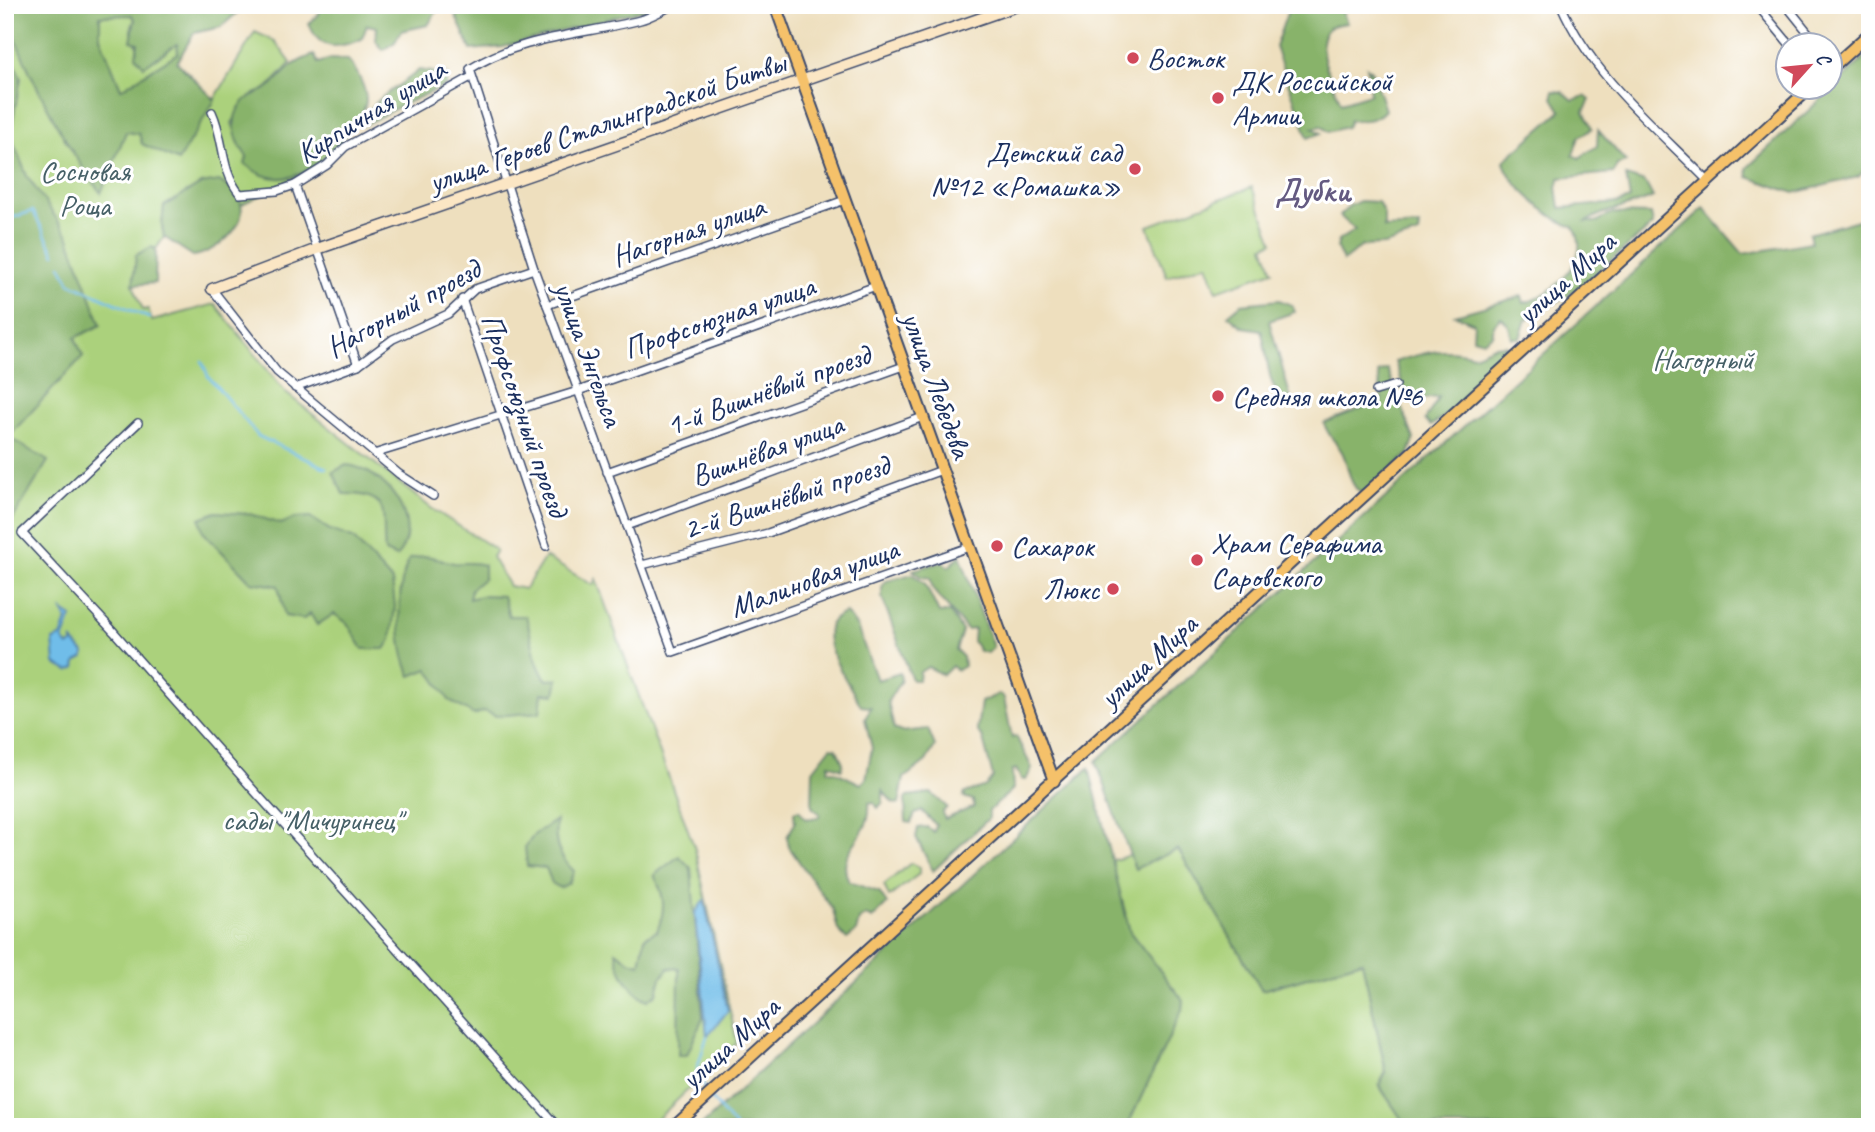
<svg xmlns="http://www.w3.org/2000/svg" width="1875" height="1132" font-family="Caveat,sans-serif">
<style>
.green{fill:#abd17b;stroke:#63806c;stroke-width:2}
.forest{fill:#88b36b;stroke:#527164;stroke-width:2;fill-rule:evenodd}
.water{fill:#6fbde9;stroke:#4576a4;stroke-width:2}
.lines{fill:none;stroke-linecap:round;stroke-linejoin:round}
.stream{stroke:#6fbde9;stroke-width:2.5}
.street-casing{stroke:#3b496c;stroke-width:10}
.secondary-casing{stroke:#3b496c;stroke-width:13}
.primary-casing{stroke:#3b496c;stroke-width:14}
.street{stroke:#fff;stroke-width:7}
.secondary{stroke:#fbe6c4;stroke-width:10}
.primary{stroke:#f5c16b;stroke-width:10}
.poi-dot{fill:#d1495b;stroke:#fff;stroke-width:2.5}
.labels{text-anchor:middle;stroke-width:6;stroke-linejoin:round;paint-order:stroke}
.poi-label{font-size:30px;fill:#1b2f5e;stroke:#fff;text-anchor:start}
.street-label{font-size:30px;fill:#1b2f5e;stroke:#fff}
.park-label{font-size:30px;fill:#466067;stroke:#fff}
.neighbourhood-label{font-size:32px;font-weight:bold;fill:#645a81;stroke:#fff}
</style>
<rect width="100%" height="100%" fill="#fff"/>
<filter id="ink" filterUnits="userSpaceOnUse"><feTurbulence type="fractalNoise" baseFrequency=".0143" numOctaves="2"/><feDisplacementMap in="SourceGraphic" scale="14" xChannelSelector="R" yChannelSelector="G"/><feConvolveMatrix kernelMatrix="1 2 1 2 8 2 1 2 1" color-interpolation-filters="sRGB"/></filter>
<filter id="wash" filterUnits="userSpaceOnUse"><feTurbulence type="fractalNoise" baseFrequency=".00686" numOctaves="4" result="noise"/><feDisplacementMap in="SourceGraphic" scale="28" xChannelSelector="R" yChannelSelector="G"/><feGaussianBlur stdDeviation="1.57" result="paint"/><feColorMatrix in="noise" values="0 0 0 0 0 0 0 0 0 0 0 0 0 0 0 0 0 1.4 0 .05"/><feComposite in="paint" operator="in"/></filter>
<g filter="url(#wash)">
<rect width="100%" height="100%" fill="#eedfbe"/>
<!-- green -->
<g class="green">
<path d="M 5,5 L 178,160 L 255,32 L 275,41 L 291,63 L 266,90 L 250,96 L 232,123 C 247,166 250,159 291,176 L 316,168 L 240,205 L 237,194 L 201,184 L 164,206 L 162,226 L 164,237 L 156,249 L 151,247 L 133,285 L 143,310 L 148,309 L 152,321 L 215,304 L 286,393 L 431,508 L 496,550 L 492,557 L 509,586 L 525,589 L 545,557 L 593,585 L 596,579 L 695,849 L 737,1043 L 649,1127 L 5,1127 Z"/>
<path d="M 132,14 L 135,19 L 131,29 L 144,66 L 178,43 L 178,53 L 121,89 L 100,37 L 100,16 Z"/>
<path d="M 1252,187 L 1273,242 L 1264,246 L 1273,271 L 1217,291 L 1207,264 L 1167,277 L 1148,226 Z"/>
<path d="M 1178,849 L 1262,990 L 1362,961 L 1386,1072 L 1379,1086 L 1407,1127 L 1127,1127 L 1182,1010 L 1182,1000 L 1130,932 L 1111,861 L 1130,855 L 1135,869 Z"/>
<path d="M 911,863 L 919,868 L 919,874 L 889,897 L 884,885 Z"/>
</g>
<!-- forest -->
<g class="forest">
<path d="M 5,5 L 246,5 L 221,27 L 194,33 L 177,62 L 215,100 L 178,161 L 142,144 L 139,134 L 126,132 L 101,193 C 69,153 16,55 5,5 ZM 132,15 L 135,19 L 131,41 L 138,43 L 136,56 L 144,66 L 177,44 L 178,53 L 121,89 L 100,37 L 100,16 Z"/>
<path d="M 321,5 L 440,5 L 440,6 L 428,25 L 401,31 L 395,42 L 383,50 L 376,41 L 377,27 L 367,25 L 362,39 C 337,49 319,52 309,23 L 319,14 Z"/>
<path d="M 451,5 L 660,5 L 503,47 L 471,50 Z"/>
<path d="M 1290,5 L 1330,5 L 1332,10 L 1342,11 L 1347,23 C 1342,24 1335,24 1331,27 C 1309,39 1334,85 1341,103 L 1370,94 L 1367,67 L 1372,72 L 1385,110 C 1376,121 1364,121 1350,120 L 1347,127 L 1328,132 L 1321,126 L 1313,128 L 1321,133 L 1308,138 L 1275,47 Z"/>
<path d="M 5,41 L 21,78 L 10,134 L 27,176 L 68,235 L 101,325 L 75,338 L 83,356 L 8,437 L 48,461 L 5,532 Z"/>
<path d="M 1870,53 L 1870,165 L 1858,177 L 1794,193 L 1748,177 L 1747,168 Z"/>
<path d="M 314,55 L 318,63 L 331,59 L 348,60 C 356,69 365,86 366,98 C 367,110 356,123 349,132 C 323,164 285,198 245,164 L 247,157 C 232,137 227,112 251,96 C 256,93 262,92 266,89 C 289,73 283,66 314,55 Z"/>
<path d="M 419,70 L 447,74 L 446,86 C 417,97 390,111 363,126 L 361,123 C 379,92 394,92 419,70 Z"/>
<path d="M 1553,91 L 1563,92 L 1573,100 L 1585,96 L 1590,100 L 1584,111 L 1592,129 L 1579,137 L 1573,155 L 1579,158 L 1597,146 L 1598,130 L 1626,162 L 1617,165 L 1614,173 L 1560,178 L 1557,187 L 1560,208 L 1618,203 L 1630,199 L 1626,176 L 1645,182 L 1653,197 C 1631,208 1607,208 1586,222 L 1596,222 L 1613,213 L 1651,214 L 1653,225 L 1569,295 L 1526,320 L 1520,338 L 1512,338 L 1509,326 L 1501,317 L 1493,326 L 1493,334 L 1483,341 L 1473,338 L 1474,323 L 1455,315 L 1522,296 L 1524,303 C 1553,295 1595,258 1573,226 C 1553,223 1507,182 1504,161 L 1561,111 L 1553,98 Z"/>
<path d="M 219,181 C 224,184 233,189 236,194 C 257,221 216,253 193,256 L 164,237 L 162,226 L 164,206 L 201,184 Z"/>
<path d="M 1360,201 L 1378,202 L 1384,214 L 1384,228 L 1420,226 L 1419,234 L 1384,245 L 1362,246 L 1343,261 L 1337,248 L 1339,240 L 1355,230 L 1340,216 L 1349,206 Z"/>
<path d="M 1704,208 L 1743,254 L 1811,242 L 1809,234 L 1865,218 L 1870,220 L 1870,1127 L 1407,1127 L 1379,1085 L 1386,1072 L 1362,961 L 1262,990 L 1178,849 L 1135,869 L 1096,761 Z"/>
<path d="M 151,247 L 156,249 L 155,283 L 133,285 L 136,255 Z"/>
<path d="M 1279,300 L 1292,305 L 1295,312 L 1269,321 L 1291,399 L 1284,402 C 1265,383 1269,355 1261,330 L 1243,327 L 1228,315 L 1241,304 Z"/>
<path d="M 1507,345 C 1500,373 1454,410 1431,426 L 1425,420 L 1439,397 L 1408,401 L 1395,362 C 1425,352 1442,347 1474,355 L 1494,346 Z"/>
<path d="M 1387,369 L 1414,439 L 1409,454 L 1362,494 C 1347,483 1350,467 1342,452 C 1336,441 1328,437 1324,423 L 1382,400 L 1378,373 Z"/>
<path d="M 346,465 C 384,468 427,523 396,557 L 385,552 C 381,515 394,493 343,494 L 333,472 Z"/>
<path d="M 216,512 L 250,514 L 281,524 L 295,518 L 310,517 L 330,530 L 353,538 L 392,581 L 395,606 L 391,640 L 385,649 L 363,649 L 347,623 L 334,614 L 317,625 L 310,613 L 304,619 L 285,616 L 278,586 L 251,582 L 203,532 L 200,518 Z"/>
<path d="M 960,555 L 993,647 L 987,653 L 979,651 L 973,641 L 974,629 L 967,630 L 933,590 L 930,578 L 921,577 L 913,570 L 942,562 L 949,567 Z"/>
<path d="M 424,556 C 437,557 443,561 454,563 C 465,564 472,561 484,565 L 484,578 L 471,589 L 469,599 L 485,595 L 503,596 L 509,616 L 526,616 C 532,637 534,665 547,680 L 558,679 L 555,694 L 542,693 L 540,712 L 496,716 L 485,711 L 474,715 L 449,700 L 428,669 L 411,676 C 397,647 395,590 409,559 Z"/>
<path d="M 912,574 L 925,584 L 939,613 L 950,612 L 962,631 L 956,650 L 963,657 L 964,666 L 957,670 L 952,666 L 943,675 L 928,667 L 920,672 L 919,680 L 912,680 L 882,597 L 882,587 L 886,581 Z"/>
<path d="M 846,613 L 857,627 L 877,680 L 900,673 L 901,680 L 888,701 L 894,729 L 901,732 L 928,729 L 935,746 L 926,761 L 904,778 L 899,804 L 893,803 L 883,791 L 883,802 L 878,808 L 873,802 L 869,803 C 872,842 833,847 849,882 L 879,892 L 887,904 L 872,919 L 866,916 L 859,920 L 856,932 L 847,939 L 838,930 L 833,910 L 789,847 L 787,837 L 795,823 L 794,812 L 799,810 L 806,819 L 818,817 L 820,814 L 812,807 L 813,770 L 831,747 L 836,748 L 843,763 L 842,769 L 829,764 L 828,771 L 834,771 L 861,784 L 866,779 L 872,748 L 865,719 L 871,707 L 861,706 C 850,683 803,626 846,613 Z"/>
<path d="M 999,694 L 1004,698 L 1012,738 L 1016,736 L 1032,768 L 1026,780 L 1021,779 L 1016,769 L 1012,771 L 1013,789 L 989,811 L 989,818 L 933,871 L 916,837 L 918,828 L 927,827 L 934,832 L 936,825 L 922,811 L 915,814 L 911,823 L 906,822 L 905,800 L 908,796 L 931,793 L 947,807 L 942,813 L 945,819 L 974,807 L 973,800 L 963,797 L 965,793 L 986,786 L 993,777 L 983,739 L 977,730 L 981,702 Z"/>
<path d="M 1089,768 L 1130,932 L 1183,1000 L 1182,1010 L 1127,1127 L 700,1127 Z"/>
<path d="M 556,820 C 554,843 557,855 574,871 L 569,883 L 560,888 L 552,883 L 546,868 L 527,866 L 525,847 L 535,834 Z"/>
<path d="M 679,856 L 691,868 L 703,1018 L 687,1055 L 678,1055 L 679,969 L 669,968 L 661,978 L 657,994 L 648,1000 C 631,993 617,969 616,951 L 630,961 L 640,964 L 645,937 L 657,931 C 666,909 665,896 654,875 Z"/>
</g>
<!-- water -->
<g class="water">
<path d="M 63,611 L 72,617 L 63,640 L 68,646 L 73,643 L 71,639 L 84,653 L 84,658 L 76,662 L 75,669 L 68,671 L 55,664 L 53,640 L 61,637 L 67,620 Z"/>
<path d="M 704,900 L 728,1011 L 707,1036 L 695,913 Z"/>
</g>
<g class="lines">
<!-- stream -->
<g class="stream">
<path d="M 5,220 L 33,211 L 55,254"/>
<path d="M 61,265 L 70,283 L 149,318"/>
<path d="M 202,361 L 208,376 L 258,436 L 326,468"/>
<path d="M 706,1092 L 697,1069 L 707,1036"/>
<path d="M 710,1097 L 735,1127"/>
</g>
</g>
</g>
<g filter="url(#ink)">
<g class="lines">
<!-- street casing -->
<g class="street-casing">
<g id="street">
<path d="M 675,5 C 663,9 652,17 640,20 C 582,35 522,36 470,69 L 534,269 L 673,652 L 969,547"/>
<path d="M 1561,5 C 1592,76 1655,127 1708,181"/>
<path d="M 1757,5 L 1791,46"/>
<path d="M 1786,5 L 1819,46"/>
<path d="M 212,112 C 225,140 220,170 240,194 L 277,191 L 295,185 L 327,165 L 345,147 L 471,77"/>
<path d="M 295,185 L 358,365"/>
<path d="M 212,289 L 277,372 L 399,474 L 433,496"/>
<path d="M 462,299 L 546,546"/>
<path d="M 547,305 L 845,200"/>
<path d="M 295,388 L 358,365 L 393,339 L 448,314 L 475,289 L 534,269"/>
<path d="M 1376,391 L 1396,385"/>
<path d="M 138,423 L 22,533 L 114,632 L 257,794 L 558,1127"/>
<path d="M 377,453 L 578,391 L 876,286"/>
<path d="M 607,472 L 904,366"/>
<path d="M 627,526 L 923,417"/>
<path d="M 642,565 L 768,533 L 942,470"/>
</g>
</g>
<!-- secondary casing -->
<g class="secondary-casing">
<path id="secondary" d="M 212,289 L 320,248 L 1019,5"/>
</g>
<!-- primary casing -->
<g class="primary-casing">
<g id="primary">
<path d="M 775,5 L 1054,781"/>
<path d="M 1829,70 L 1870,33"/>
<path d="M 674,1127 L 1810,88"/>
</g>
</g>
<!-- street -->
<use href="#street" class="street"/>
<!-- secondary -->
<use href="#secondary" class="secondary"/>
<!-- primary -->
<use href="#primary" class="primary"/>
</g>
</g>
<!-- markers -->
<g class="poi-dot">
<circle cx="1133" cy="58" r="7"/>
<circle cx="1218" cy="98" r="7"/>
<circle cx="1135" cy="169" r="7"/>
<circle cx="1218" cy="396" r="7"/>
<circle cx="997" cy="546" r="7"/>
<circle cx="1197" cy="560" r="7"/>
<circle cx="1113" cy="589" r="7"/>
</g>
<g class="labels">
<!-- poi labels -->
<g class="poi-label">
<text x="1147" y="68">Восток</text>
<text x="1232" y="91">ДК Российской<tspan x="1232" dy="34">Армии</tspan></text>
<text x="1121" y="162" text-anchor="end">Детский сад<tspan x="1121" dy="34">№12 «Ромашка»</tspan></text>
<text x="1232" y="406">Средняя школа №6</text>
<text x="1211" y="553">Храм Серафима<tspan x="1211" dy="34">Саровского</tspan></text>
<text x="1011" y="556">Сахарок</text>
<text x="1099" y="599" text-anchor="end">Люкс</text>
</g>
<!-- street labels -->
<g class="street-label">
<text transform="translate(371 111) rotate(-32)" y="10">Кирпичная улица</text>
<text transform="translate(607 122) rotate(-19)" y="10">улица Героев Сталинградской Битвы</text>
<text transform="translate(688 231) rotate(-19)" y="10">Нагорная улица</text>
<text transform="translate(1566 278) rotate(-42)" y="10">улица Мира</text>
<text transform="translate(403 308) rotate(-29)" y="10">Нагорный проезд</text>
<text transform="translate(719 317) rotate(-19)" y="10">Профсоюзная улица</text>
<text transform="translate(589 354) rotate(70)" y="10">улица Энгельса</text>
<text transform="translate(937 385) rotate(70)" y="10">улица Лебедева</text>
<text transform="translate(768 390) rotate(-20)" y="10">1-й Вишнёвый проезд</text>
<text transform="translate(525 415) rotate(71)" y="10">Профсоюзный проезд</text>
<text transform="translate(767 450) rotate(-20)" y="10">Вишнёвая улица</text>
<text transform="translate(786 497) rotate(-18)" y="10">2-й Вишнёвый проезд</text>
<text transform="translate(814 578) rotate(-20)" y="10">Малиновая улица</text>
<text transform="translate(1148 661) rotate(-43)" y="10">улица Мира</text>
<text transform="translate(730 1043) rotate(-42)" y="10">улица Мира</text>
</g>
<!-- park labels -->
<g class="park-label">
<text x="85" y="181">Сосновая<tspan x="85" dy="34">Роща</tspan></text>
<text x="1703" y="369">Нагорный</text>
<text x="312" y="830">сады "Мичуринец"</text>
</g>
<!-- neighbourhood labels -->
<g class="neighbourhood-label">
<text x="1313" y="201">Дубки</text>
</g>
</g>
<!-- margin -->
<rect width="1875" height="1132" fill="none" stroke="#fff" stroke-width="28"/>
<!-- north arrow -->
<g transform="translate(1809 66) rotate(63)"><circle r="33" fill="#ffffff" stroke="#a4acbf" stroke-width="2"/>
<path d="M0-5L12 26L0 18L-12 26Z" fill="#d1495b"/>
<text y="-10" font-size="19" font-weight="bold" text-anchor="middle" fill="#1b2f5e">С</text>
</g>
</svg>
